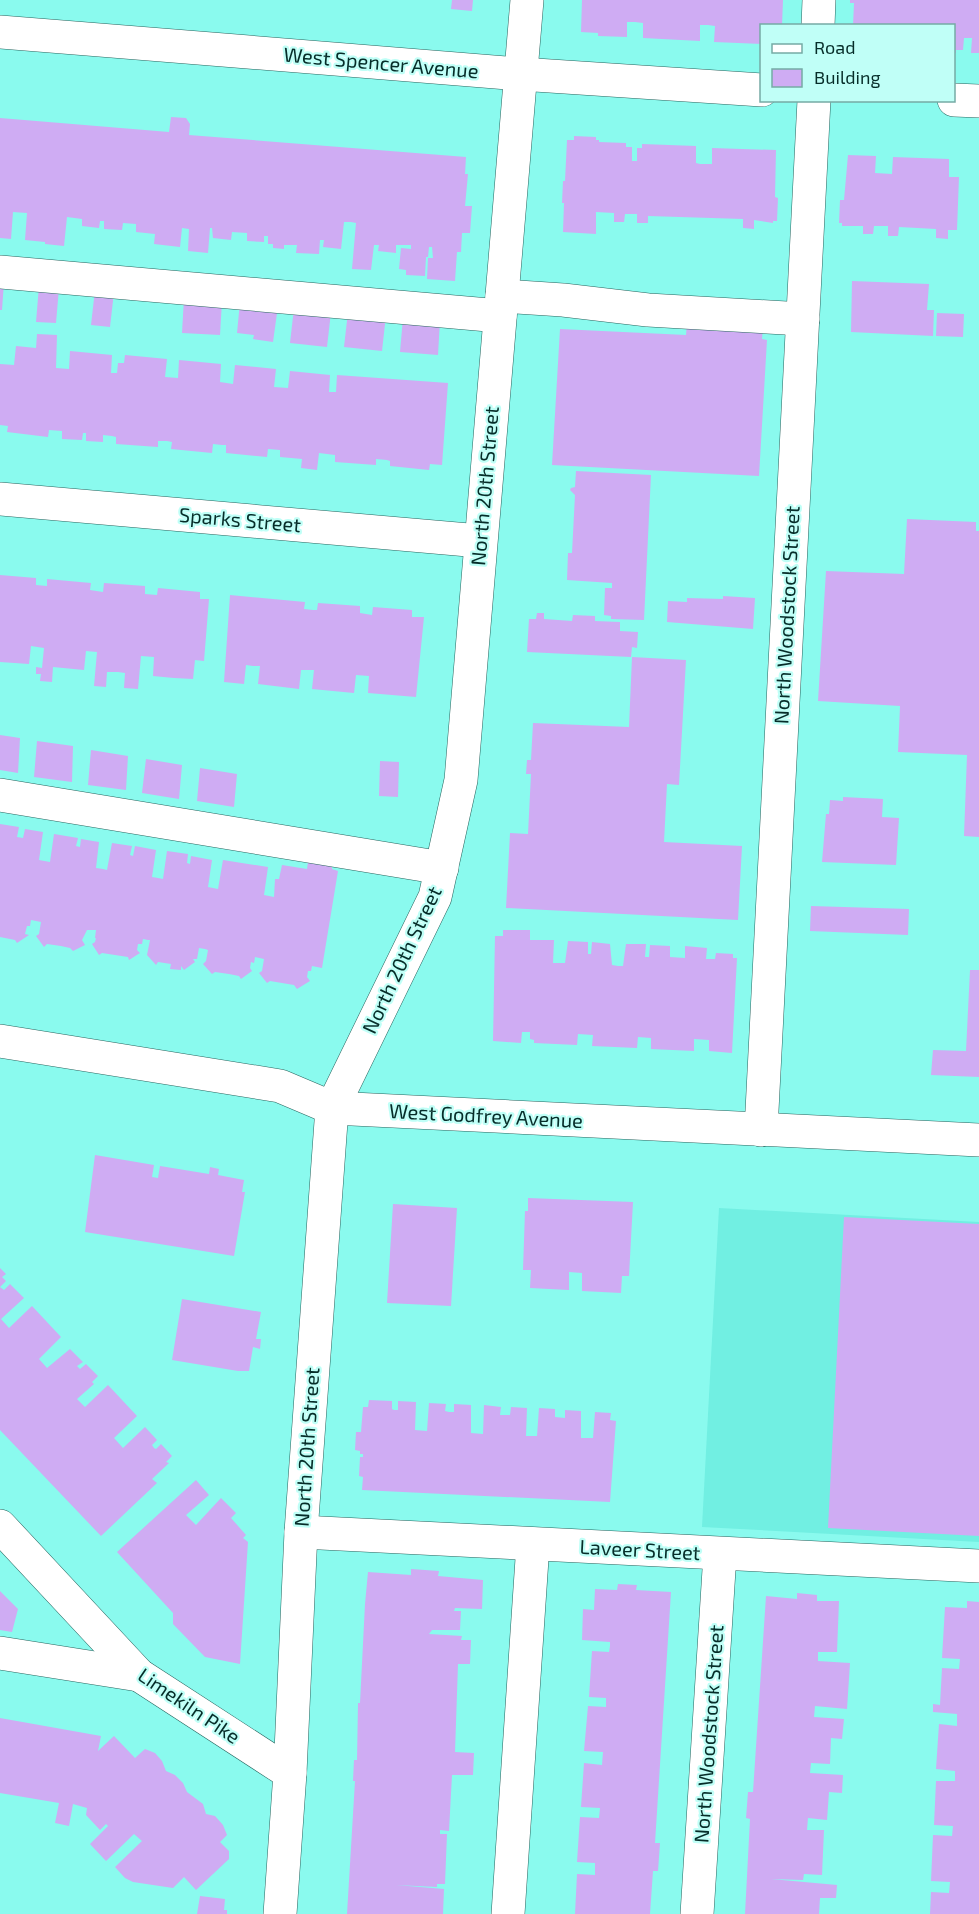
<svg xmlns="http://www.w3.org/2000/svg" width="979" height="1914" font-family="'Exo 2',sans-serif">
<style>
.built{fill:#71efe2}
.building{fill:#cfacf3}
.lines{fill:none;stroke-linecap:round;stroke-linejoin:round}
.minor-casing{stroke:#29655f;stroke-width:34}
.minor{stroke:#fff;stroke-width:33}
.labels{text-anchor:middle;stroke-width:4.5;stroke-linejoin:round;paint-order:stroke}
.street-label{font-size:20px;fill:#062d29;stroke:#c0fff7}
</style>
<rect width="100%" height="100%" fill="#8afaee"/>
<!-- built -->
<path class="built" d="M 719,1208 L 979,1222 L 979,1542 L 702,1527 Z"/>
<!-- building -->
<g class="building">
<path d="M 452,0 L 473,0 L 472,11 L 451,9 Z"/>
<path d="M 582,0 L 783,0 L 782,26 L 762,26 L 762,44 L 714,42 L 715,26 L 708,25 L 700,25 L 700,41 L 643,38 L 643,23 L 635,22 L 627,22 L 627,37 L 598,36 L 598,33 L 581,32 Z"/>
<path d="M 850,0 L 979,0 L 979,53 L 971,53 L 972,38 L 964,38 L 963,50 L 956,50 L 956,53 L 954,53 L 954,26 L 853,26 L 854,3 L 850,3 Z"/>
<path d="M 171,117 L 186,118 L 190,124 L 189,135 L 466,157 L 465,174 L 468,174 L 465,206 L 472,206 L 470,233 L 462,233 L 461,252 L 457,252 L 455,281 L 427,279 L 428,258 L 433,258 L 432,247 L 429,247 L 428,257 L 426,257 L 425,276 L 406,275 L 406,270 L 399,269 L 401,248 L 411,249 L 411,245 L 396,245 L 396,253 L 378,251 L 379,245 L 374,245 L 371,270 L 352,269 L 356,223 L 351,222 L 344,222 L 341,249 L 323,247 L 324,240 L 320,240 L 319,254 L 296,253 L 297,245 L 284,245 L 284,249 L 273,248 L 273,244 L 268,244 L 268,236 L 264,236 L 264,242 L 247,241 L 247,233 L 232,232 L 231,240 L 213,238 L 212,228 L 210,228 L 208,253 L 188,251 L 189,229 L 182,228 L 180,247 L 154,244 L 155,234 L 136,232 L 136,224 L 123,223 L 122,230 L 104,229 L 104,221 L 100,221 L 99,228 L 82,226 L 82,219 L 67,217 L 64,246 L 45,244 L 45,242 L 25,240 L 27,213 L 13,212 L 11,239 L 0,238 L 0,118 L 169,132 Z"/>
<path d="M 574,136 L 596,137 L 596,140 L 599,140 L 599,142 L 626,143 L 626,147 L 632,147 L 632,161 L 637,161 L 637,148 L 642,148 L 642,144 L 696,146 L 696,163 L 700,164 L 712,164 L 712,148 L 776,150 L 775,197 L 778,198 L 777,221 L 773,221 L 773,223 L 754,220 L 754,229 L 743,228 L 743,219 L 648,216 L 648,223 L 637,223 L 637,214 L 625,214 L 624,222 L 614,222 L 614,213 L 596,212 L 596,234 L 563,232 L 564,203 L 562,203 L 563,181 L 565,181 L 567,140 L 574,140 Z"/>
<path d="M 848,155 L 876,156 L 875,173 L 892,174 L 893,157 L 949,159 L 949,177 L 959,177 L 957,230 L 948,230 L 948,239 L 936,238 L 936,229 L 899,227 L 898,236 L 888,236 L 888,226 L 874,226 L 873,234 L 863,234 L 863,226 L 842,226 L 842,223 L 839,223 L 840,200 L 844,200 Z"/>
<path d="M 852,281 L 929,284 L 927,310 L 934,310 L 933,336 L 851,332 Z"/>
<path d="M 0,282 L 4,282 L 2,310 L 0,310 Z"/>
<path d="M 39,286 L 59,288 L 56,323 L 36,322 Z"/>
<path d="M 95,290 L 114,292 L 110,327 L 91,325 Z"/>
<path d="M 184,298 L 222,301 L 220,335 L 182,333 Z"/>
<path d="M 240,302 L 278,306 L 273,342 L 253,339 L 254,335 L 237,333 Z"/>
<path d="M 294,308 L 331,312 L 327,347 L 290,343 Z"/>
<path d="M 348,312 L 386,315 L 382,351 L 344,347 Z"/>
<path d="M 937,313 L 964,314 L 963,337 L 936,336 Z"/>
<path d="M 403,318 L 440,320 L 438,355 L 400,352 Z"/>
<path d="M 687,323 L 763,327 L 762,339 L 767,340 L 759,476 L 552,465 L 560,329 L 686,335 Z"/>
<path d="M 37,334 L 57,335 L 56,368 L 69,369 L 70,351 L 112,355 L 111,373 L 117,373 L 118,363 L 124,363 L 125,355 L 167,359 L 165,377 L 178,378 L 179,360 L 221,364 L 220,382 L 233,384 L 235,365 L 276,369 L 274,387 L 288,388 L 290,371 L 330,375 L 329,392 L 336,392 L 337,375 L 448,383 L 442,465 L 430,464 L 429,470 L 390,466 L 390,461 L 387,460 L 376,459 L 376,465 L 335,462 L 335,455 L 319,453 L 317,470 L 301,468 L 302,459 L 280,457 L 280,450 L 268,449 L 267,457 L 246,455 L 226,453 L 226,445 L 222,445 L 213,444 L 212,453 L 171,449 L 172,442 L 167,441 L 158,441 L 158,447 L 116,444 L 116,437 L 112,436 L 103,435 L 103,442 L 86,441 L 86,433 L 83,433 L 82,440 L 62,439 L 62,431 L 49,430 L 48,437 L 7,432 L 8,426 L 0,425 L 0,364 L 14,365 L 16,346 L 36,348 Z"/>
<path d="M 576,471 L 651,475 L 644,620 L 611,619 L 611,616 L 604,615 L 605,588 L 612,588 L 612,583 L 567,580 L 568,553 L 572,553 L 575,495 L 570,490 L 571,488 L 575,487 Z"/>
<path d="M 907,519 L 976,522 L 976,531 L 979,531 L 979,837 L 964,836 L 967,755 L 898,752 L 900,706 L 818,701 L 826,571 L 904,574 Z"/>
<path d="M 0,575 L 36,578 L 36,585 L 47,586 L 47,579 L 91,583 L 90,590 L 103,592 L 104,583 L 145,586 L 145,594 L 157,595 L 158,588 L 200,592 L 200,599 L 209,599 L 204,661 L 195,660 L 193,679 L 174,678 L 153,676 L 154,657 L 141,656 L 138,689 L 124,688 L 125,673 L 118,672 L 107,672 L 106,687 L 94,686 L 97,652 L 86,651 L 84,670 L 53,667 L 52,682 L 40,681 L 41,674 L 36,674 L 36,667 L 42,668 L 44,648 L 31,646 L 29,664 L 0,662 Z"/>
<path d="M 230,595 L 305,602 L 304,609 L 313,610 L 317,610 L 318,603 L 360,606 L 360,613 L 372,615 L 373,607 L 412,610 L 412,617 L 424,617 L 416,697 L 368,693 L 369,676 L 356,675 L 354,693 L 312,689 L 314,670 L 301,670 L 299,689 L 258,684 L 260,666 L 253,666 L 246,665 L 244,684 L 224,682 Z"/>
<path d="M 723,596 L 755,598 L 753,629 L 667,622 L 668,601 L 687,602 L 687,598 L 723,599 Z"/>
<path d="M 537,613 L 544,613 L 544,619 L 572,621 L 573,615 L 595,616 L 595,621 L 620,622 L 620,631 L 638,632 L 637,648 L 632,647 L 631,657 L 527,652 L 529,619 L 536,619 Z"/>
<path d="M 632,657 L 686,660 L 679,785 L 667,784 L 664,842 L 742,846 L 738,920 L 506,908 L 510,833 L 528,834 L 531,774 L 526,774 L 527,760 L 531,760 L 533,723 L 629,727 Z"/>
<path d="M 0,735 L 20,738 L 18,773 L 0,770 Z"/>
<path d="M 37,741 L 73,746 L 72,782 L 34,777 Z"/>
<path d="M 91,750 L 128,756 L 126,790 L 88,785 Z"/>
<path d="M 146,759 L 182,765 L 179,799 L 142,793 Z"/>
<path d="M 380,761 L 399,762 L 398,797 L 379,796 Z"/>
<path d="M 200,768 L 237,774 L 234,807 L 197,801 Z"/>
<path d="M 843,797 L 883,799 L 882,817 L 899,818 L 896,865 L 822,862 L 826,814 L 829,814 L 830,800 L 843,801 Z"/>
<path d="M 0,824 L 19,827 L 17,837 L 23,838 L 25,829 L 43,832 L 39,860 L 50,862 L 54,834 L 78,838 L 76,846 L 80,847 L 81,839 L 99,842 L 96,868 L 103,869 L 107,870 L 112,843 L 132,846 L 130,855 L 133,856 L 135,846 L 156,850 L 152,877 L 158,878 L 163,879 L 167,851 L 188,854 L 187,863 L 190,864 L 191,856 L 212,860 L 208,887 L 218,889 L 223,860 L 268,867 L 264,895 L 274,897 L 275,879 L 279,879 L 282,865 L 307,869 L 308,862 L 332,865 L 332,869 L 338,871 L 322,968 L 312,966 L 311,971 L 308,971 L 307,977 L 310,981 L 297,989 L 294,985 L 270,981 L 267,983 L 259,973 L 262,971 L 264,959 L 255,957 L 254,963 L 251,962 L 250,968 L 252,971 L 241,979 L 239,976 L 229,974 L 215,972 L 212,974 L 203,964 L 206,961 L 208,950 L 205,949 L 199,948 L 197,959 L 193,959 L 195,962 L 184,970 L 181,966 L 181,970 L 170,969 L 171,964 L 158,962 L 156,965 L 147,955 L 150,940 L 148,940 L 143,939 L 142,944 L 138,944 L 137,950 L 140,953 L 129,960 L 128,957 L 102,953 L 99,955 L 92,944 L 95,942 L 96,938 L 95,938 L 96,930 L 87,930 L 82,940 L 85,945 L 73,951 L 70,948 L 61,946 L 47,944 L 44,947 L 36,936 L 39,934 L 41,922 L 31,920 L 30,926 L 27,926 L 25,934 L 29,935 L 17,943 L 15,940 L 0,937 Z"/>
<path d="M 811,906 L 909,909 L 908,935 L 810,931 Z"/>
<path d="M 503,930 L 530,930 L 530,940 L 554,940 L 553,963 L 565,963 L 568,941 L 588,942 L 588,954 L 591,954 L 592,942 L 610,944 L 612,965 L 618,966 L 623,966 L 626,944 L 646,944 L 645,957 L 649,957 L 650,945 L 670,946 L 670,957 L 685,958 L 685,946 L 707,948 L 706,959 L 715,959 L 716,953 L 733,954 L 733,958 L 737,958 L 732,1053 L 709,1051 L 709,1040 L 694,1039 L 694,1051 L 651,1049 L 651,1038 L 638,1037 L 637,1048 L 592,1046 L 593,1035 L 578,1034 L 577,1045 L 534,1043 L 534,1040 L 530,1039 L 530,1032 L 522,1032 L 521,1043 L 493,1041 L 495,936 L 503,936 Z"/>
<path d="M 970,970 L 979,970 L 979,1077 L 931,1075 L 933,1050 L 966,1051 Z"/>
<path d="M 95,1155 L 154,1165 L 152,1177 L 158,1178 L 160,1166 L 209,1174 L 210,1167 L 219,1169 L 218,1175 L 244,1180 L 242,1192 L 245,1192 L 234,1256 L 85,1232 Z"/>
<path d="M 528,1198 L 633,1202 L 629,1276 L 622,1276 L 621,1293 L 582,1291 L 582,1273 L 569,1272 L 569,1290 L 530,1288 L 531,1270 L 523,1270 L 525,1211 L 528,1211 Z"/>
<path d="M 393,1204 L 457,1208 L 451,1306 L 387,1303 Z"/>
<path d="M 844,1217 L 979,1224 L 979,1536 L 828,1528 Z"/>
<path d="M 0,1268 L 6,1274 L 2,1277 L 6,1281 L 0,1287 L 4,1290 L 10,1284 L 24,1298 L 1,1319 L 9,1328 L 32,1306 L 61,1337 L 39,1359 L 47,1368 L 70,1349 L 83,1362 L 77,1366 L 80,1369 L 86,1364 L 98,1376 L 92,1382 L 94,1384 L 77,1399 L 85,1407 L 108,1385 L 137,1416 L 114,1438 L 123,1448 L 145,1427 L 157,1440 L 152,1445 L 154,1448 L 156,1449 L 161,1444 L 172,1456 L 166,1462 L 169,1463 L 152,1479 L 157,1483 L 101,1536 L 0,1430 Z"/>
<path d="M 182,1299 L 261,1312 L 256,1339 L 261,1339 L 260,1349 L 253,1347 L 249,1371 L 238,1371 L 172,1360 Z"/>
<path d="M 369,1400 L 392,1401 L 392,1409 L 394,1410 L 398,1410 L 398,1401 L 416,1402 L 415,1430 L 427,1431 L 429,1403 L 446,1404 L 445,1411 L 449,1412 L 454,1412 L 454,1404 L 471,1405 L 471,1433 L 483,1434 L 484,1405 L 501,1407 L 500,1415 L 510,1415 L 511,1407 L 527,1408 L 526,1436 L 537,1436 L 539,1408 L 555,1409 L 555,1417 L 565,1418 L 565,1410 L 581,1411 L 581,1438 L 593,1438 L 595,1412 L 611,1413 L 610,1420 L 616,1421 L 610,1502 L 362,1490 L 363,1477 L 359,1476 L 360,1457 L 363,1457 L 363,1454 L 360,1454 L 360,1451 L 355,1450 L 356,1432 L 361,1432 L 363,1407 L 368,1407 Z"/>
<path d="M 196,1480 L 209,1495 L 186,1515 L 196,1525 L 221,1498 L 236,1513 L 231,1518 L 246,1535 L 243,1538 L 248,1542 L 240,1664 L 205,1657 L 173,1624 L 173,1613 L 117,1552 Z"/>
<path d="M 411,1569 L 439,1571 L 438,1576 L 483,1580 L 482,1609 L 455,1608 L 454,1611 L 461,1611 L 460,1630 L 432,1630 L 429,1634 L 462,1636 L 461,1640 L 471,1640 L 470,1664 L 458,1664 L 455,1752 L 474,1753 L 473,1775 L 452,1775 L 449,1831 L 440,1830 L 440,1834 L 447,1834 L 445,1884 L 437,1884 L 437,1887 L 396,1885 L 444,1889 L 443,1914 L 347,1914 L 355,1781 L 353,1781 L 354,1760 L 357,1760 L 358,1703 L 360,1703 L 365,1604 L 368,1572 L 411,1575 Z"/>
<path d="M 618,1584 L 637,1585 L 636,1590 L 671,1592 L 655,1843 L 660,1843 L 658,1871 L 653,1871 L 650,1914 L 575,1914 L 577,1874 L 595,1875 L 595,1863 L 577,1862 L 580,1817 L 599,1818 L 600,1808 L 581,1807 L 584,1763 L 602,1765 L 603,1752 L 584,1751 L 588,1706 L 606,1707 L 606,1698 L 589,1697 L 592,1651 L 609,1652 L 610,1646 L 610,1642 L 582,1640 L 583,1609 L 594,1610 L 595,1589 L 617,1590 Z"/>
<path d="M 0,1591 L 18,1609 L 12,1632 L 0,1630 Z"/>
<path d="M 797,1593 L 817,1595 L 817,1601 L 839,1601 L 837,1652 L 818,1652 L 818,1661 L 850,1663 L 847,1709 L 815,1706 L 814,1717 L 844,1719 L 842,1739 L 831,1738 L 830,1764 L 811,1763 L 810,1773 L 843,1775 L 842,1793 L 829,1792 L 827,1820 L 808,1818 L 807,1830 L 824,1830 L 822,1875 L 804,1874 L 803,1880 L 771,1879 L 837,1885 L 836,1898 L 820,1898 L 819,1914 L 745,1914 L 750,1819 L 746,1818 L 748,1792 L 753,1792 L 766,1596 L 797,1599 Z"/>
<path d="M 967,1601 L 979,1602 L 979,1914 L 930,1914 L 931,1892 L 949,1893 L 950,1882 L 931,1881 L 933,1835 L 952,1836 L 953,1826 L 934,1825 L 936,1781 L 955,1781 L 955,1771 L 936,1769 L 939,1724 L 957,1726 L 957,1714 L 933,1712 L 933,1704 L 940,1705 L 942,1668 L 959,1669 L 960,1659 L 942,1658 L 945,1607 L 967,1608 Z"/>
<path d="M 0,1718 L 101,1736 L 98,1751 L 114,1736 L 135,1758 L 145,1749 L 155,1753 L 162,1761 L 166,1771 L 175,1775 L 183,1783 L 187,1792 L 203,1804 L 206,1814 L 215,1816 L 223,1825 L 227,1835 L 220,1842 L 229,1851 L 229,1859 L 196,1890 L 184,1877 L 173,1888 L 133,1882 L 125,1878 L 115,1867 L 142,1841 L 134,1834 L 106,1861 L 90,1844 L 108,1826 L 106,1824 L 100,1830 L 86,1815 L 87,1808 L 73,1804 L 69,1826 L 55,1823 L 59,1803 L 0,1793 Z"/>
<path d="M 200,1896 L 225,1899 L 224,1910 L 227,1910 L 227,1914 L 197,1914 Z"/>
</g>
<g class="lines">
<!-- minor casing -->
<g class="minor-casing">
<g id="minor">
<path d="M 818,26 L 819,0"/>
<path d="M 0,32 L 520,74 L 762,90"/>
<path d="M 954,100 L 979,101"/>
<path d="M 0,272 L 500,316"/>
<path d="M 502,296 L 563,300 L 648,310 L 803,319"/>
<path d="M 0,499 L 480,541"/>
<path d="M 0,795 L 442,868"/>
<path d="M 0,1041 L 280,1086 L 332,1108 L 979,1140"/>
<path d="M 761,1130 L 814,100"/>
<path d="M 0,1526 L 139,1675 L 290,1773"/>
<path d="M 301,1532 L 979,1566"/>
<path d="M 0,1653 L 139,1675"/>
<path d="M 280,1914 L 290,1773 L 301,1532 L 332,1108 L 435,897 L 461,780 L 527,0"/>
<path d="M 508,1914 L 533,1544"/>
<path d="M 697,1914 L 720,1554"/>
</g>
</g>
<!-- minor -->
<use href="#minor" class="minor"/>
</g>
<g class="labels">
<!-- street labels -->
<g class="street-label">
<text transform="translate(381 63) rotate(5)" y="7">West Spencer Avenue</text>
<text transform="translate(485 486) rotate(-85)" y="7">North 20th Street</text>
<text transform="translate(240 520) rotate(5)" y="7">Sparks Street</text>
<text transform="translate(787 615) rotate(-87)" y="7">North Woodstock Street</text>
<text transform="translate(402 960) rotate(-65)" y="7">North 20th Street</text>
<text transform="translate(486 1116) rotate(3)" y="7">West Godfrey Avenue</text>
<text transform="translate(307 1447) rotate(-86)" y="7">North 20th Street</text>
<text transform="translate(640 1550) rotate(3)" y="7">Laveer Street</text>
<text transform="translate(189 1706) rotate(34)" y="7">Limekiln Pike</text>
<text transform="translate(709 1734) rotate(-86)" y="7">North Woodstock Street</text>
</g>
</g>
<!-- legend -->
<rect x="760" y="24" width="195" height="78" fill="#c0fff7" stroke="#76aba5" stroke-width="1.5"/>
<rect x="772" y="44" width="30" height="9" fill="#ffffff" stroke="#76aba5" stroke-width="1.5"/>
<text x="814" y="54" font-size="18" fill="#062d29">Road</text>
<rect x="772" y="69" width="30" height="18" fill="#cfacf3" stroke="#76aba5" stroke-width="1.5"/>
<text x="814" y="84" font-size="18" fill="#062d29">Building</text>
</svg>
